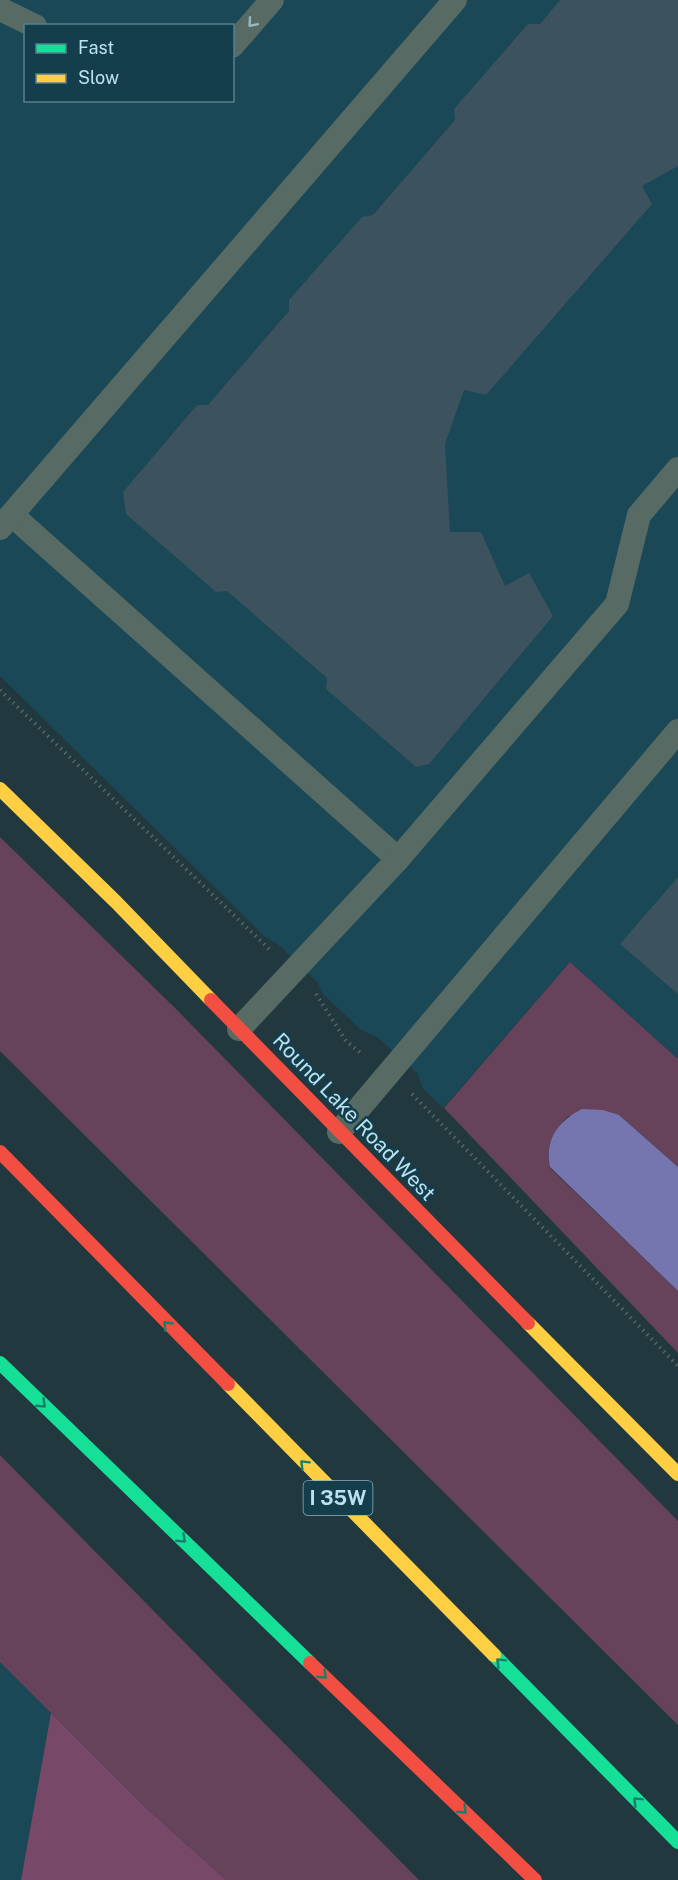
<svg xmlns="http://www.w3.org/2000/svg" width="678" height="1880" font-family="'Public Sans',sans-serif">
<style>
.built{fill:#1a4856;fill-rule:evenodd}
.green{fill:#66425b}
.forest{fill:#784869}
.water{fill:#7576b0}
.building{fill:#3c525e}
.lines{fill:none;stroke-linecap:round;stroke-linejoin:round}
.path{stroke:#556664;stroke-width:4;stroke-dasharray:1.5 4.5;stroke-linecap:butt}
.lane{stroke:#576a64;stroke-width:24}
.fast{stroke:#16e098;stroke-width:14}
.slow{stroke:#ffcf43;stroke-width:14}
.jam{stroke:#f24e42;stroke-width:14}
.oneway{stroke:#99b7be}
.oneway2{stroke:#157f6a}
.labels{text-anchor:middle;stroke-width:5;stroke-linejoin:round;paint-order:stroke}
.shield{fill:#143e4c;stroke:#8ab0be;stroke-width:1.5}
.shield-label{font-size:20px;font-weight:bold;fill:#bce1ef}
.street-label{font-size:21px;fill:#bce1ef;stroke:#143e4c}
</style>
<rect width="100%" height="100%" fill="#21383f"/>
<!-- built -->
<g class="built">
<path d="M 0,0 L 678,0 L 678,1059 L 570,962 L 443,1108 L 423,1089 L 417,1073 L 377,1037 L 361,1030 L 322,993 L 318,983 L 280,946 L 264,936 L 0,676 ZM 26,26 L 232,26 L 232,100 L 26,100 Z"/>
<path d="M 0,1662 L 51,1713 L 21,1880 L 0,1880 Z"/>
</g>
<!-- green -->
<g class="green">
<path d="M 0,837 L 176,1009 L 678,1521 L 678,1725 L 0,1051 Z"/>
<path d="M 570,962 L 678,1059 L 678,1167 L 619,1115 L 568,1116 C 553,1132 545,1145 550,1168 L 678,1291 L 678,1353 L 444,1108 Z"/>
<path d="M 0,1455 L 419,1880 L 226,1880 L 144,1806 L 0,1662 Z"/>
</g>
<!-- forest -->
<path class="forest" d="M 51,1713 L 144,1806 L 226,1880 L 21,1880 Z"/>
<!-- water -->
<path class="water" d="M 582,1109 L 603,1110 L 619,1115 L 678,1167 L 678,1291 L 550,1167 C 544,1140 558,1121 582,1109 Z"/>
<!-- building -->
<g class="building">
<path d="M 560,0 L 678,0 L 678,166 L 642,186 L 652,204 L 486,395 L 464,390 L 445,444 L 450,532 L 481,532 L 505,586 L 529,573 L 553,616 L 429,764 L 416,767 L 326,689 L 327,678 L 227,591 L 216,592 L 126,514 L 123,492 L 197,405 L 208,405 L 289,311 L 289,300 L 362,217 L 373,215 L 455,120 L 454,109 L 528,24 L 540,24 Z"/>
<path d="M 678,877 L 678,994 L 620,944 Z"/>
</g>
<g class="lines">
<!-- path -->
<g class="path">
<path d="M 0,690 L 269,949"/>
<path d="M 316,994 L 346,1041 L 362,1054"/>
<path d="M 412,1094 L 678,1366"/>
</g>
<!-- lane -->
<g class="lane">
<path d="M 0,9 L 35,26"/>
<path d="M 232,46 L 272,0"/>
<path d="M 12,515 L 398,859"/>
<path d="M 0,528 L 455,0"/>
<path d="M 239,1029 L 398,859 L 617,604 L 639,515 L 678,469"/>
<path d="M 339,1132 L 678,731"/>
</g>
<!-- fast -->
<g class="fast">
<path d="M 0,1363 L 310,1663"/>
<path d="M 494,1655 L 678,1842"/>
</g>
<!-- slow -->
<g class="slow">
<path d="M 0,789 L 116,902 L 211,1000"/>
<path d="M 528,1323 L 678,1474"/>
<path d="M 228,1384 L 494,1655"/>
</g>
<!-- jam -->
<g class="jam">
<path d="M 211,1000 L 528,1323"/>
<path d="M 0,1152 L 228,1384"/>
<path d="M 310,1663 L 535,1880"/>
</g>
</g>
<!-- one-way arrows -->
<defs><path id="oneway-chevron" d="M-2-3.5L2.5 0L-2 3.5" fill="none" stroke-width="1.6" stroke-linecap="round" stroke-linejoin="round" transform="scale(1.5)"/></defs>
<use class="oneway" href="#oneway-chevron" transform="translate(252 23) rotate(131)"/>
<g class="oneway2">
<use href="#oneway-chevron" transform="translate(167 1325) rotate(-134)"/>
<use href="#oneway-chevron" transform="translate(42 1404) rotate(44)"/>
<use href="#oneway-chevron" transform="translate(304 1464) rotate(-135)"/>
<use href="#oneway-chevron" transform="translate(182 1539) rotate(44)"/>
<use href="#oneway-chevron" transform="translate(500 1662) rotate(-135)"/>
<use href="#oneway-chevron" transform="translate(323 1675) rotate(44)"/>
<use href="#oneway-chevron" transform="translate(637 1801) rotate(-135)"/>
<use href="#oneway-chevron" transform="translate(463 1810) rotate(44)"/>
</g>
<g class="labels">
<!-- shield labels -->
<rect class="shield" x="303.5" y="1481" width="69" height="34" rx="4.5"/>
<g class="shield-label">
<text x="338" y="1505">I 35W</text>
</g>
<!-- street labels -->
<g class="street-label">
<text transform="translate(354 1117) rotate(46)" y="7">Round Lake Road West</text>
</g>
</g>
<!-- legend -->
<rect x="24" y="24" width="210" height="78" fill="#143e4c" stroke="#577f8d" stroke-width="1.5"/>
<rect x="36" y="44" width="30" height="9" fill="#16e098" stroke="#577f8d" stroke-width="1.5"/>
<text x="78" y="54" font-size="18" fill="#bce1ef">Fast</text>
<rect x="36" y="74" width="30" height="9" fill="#ffcf43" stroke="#577f8d" stroke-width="1.5"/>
<text x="78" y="84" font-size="18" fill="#bce1ef">Slow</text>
</svg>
